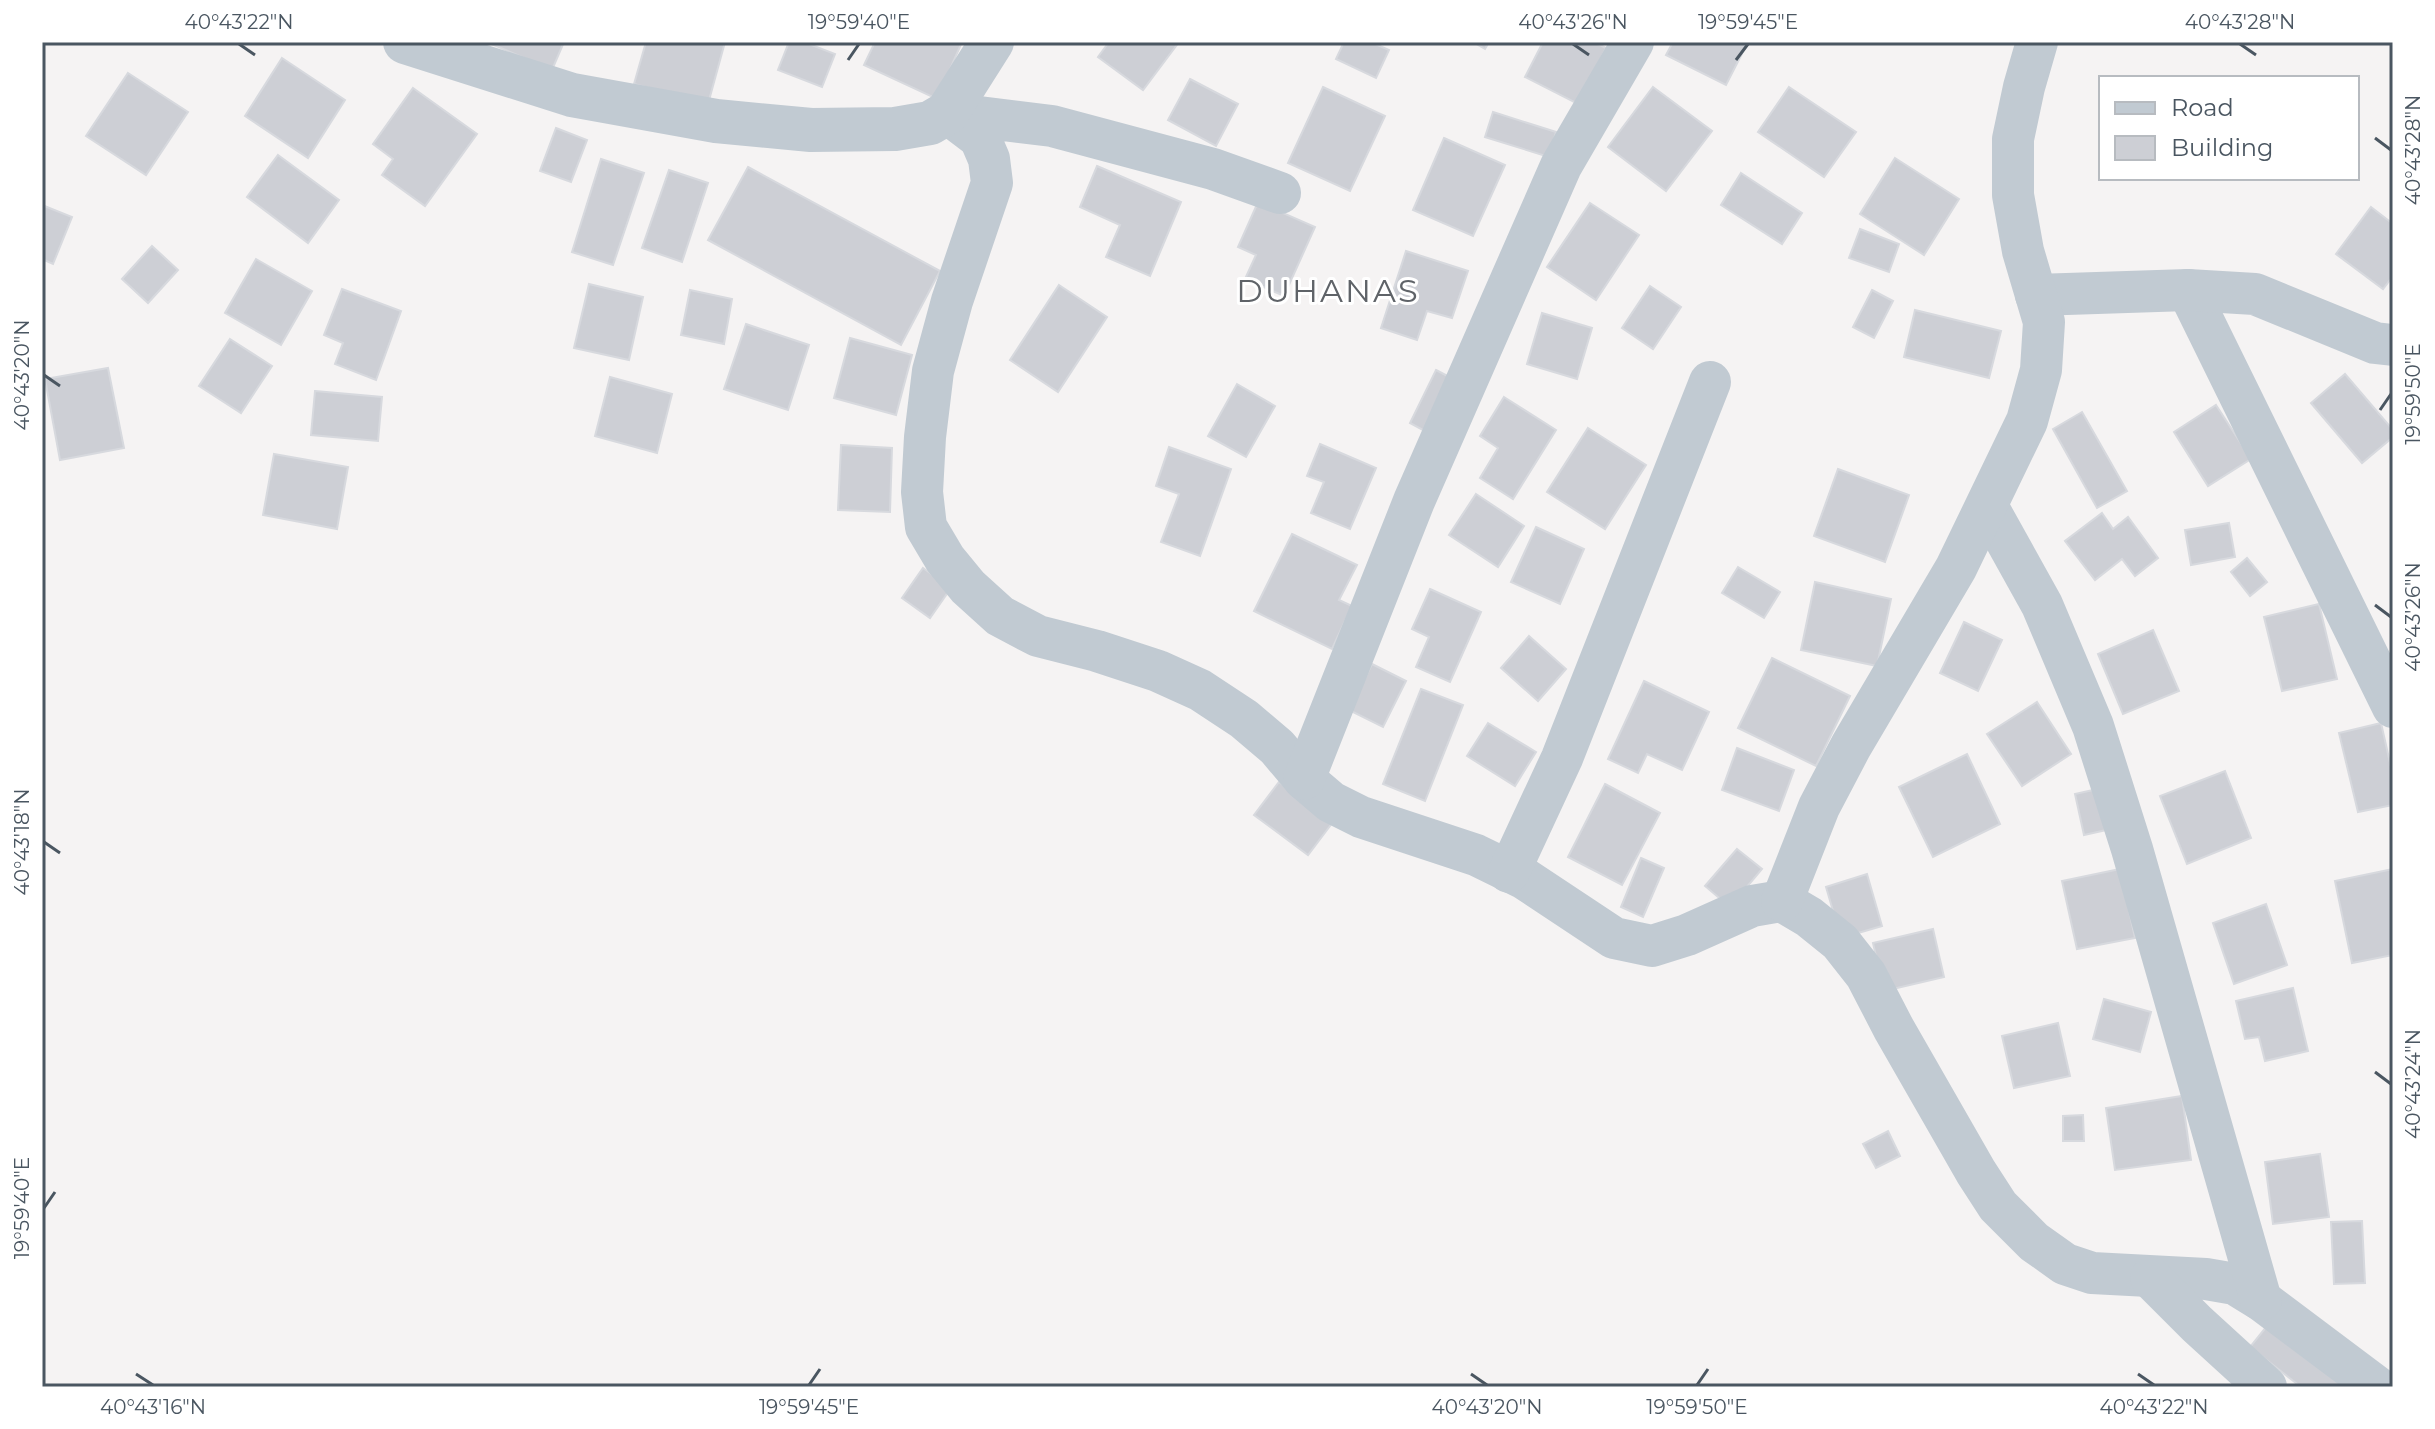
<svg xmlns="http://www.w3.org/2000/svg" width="2435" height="1429" font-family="Montserrat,sans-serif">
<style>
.building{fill:#cdcfd5;stroke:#d7d9de;stroke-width:2}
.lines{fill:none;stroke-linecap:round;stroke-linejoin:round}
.minor{stroke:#c1cad2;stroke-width:42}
.tertiary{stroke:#c1cad2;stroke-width:44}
.ticks{fill:none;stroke:#4a5661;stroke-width:3}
.labels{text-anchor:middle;stroke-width:6;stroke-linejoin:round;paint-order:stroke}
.quarter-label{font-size:32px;letter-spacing:2px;fill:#5f6368;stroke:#fff}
.neatline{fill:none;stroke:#4a5661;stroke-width:3}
.ticks-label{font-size:20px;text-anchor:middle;fill:#4a5661}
</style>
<rect width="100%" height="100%" fill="#f5f3f3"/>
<!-- building -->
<g class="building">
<path d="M 487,42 L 564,42 L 552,70 Z"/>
<path d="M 646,42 L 725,42 L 708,104 L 634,84 Z"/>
<path d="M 789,42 L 804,42 L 835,54 L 822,87 L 778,70 Z"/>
<path d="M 875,42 L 962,42 L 937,99 L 864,65 Z"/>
<path d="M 1109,42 L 1179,42 L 1143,90 L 1098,57 Z"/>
<path d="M 1344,42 L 1371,42 L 1389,50 L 1376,78 L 1336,59 Z"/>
<path d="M 1473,42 L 1489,42 L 1485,49 Z"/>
<path d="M 1543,42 L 1594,42 L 1606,48 L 1578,104 L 1525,77 Z"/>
<path d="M 1673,42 L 1748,42 L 1726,85 L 1666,55 Z"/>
<path d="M 282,58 L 345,100 L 308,158 L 245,116 Z"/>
<path d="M 128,73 L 188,112 L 146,175 L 86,136 Z"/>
<path d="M 1190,79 L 1238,104 L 1216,146 L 1168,120 Z"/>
<path d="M 1323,87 L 1385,116 L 1350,191 L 1288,163 Z"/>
<path d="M 1653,87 L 1712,131 L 1666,191 L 1608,147 Z"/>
<path d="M 1789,87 L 1856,132 L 1824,177 L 1758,132 Z"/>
<path d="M 413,88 L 477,134 L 425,206 L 382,175 L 393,159 L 373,144 Z"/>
<path d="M 1493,112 L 1556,132 L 1549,157 L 1485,137 Z"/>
<path d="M 556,128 L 587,140 L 571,182 L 540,171 Z"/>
<path d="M 1444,138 L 1505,165 L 1473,236 L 1413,210 Z"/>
<path d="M 278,155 L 339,200 L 308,243 L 247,197 Z"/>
<path d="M 1895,158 L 1959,199 L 1924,255 L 1860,214 Z"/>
<path d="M 601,159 L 644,173 L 613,265 L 572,252 Z"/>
<path d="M 1097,166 L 1181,202 L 1150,276 L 1106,257 L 1120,225 L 1080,207 Z"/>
<path d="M 748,167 L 940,271 L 901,345 L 708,240 Z"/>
<path d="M 669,170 L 708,183 L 682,262 L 642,248 Z"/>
<path d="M 1741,173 L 1802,213 L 1782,244 L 1721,205 Z"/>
<path d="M 1258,202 L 1315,227 L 1284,296 L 1245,279 L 1256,255 L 1238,247 Z"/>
<path d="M 1590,203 L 1639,235 L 1596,300 L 1547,267 Z"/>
<path d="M 42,205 L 72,217 L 53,264 L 42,259 Z"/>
<path d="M 2371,207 L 2393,224 L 2393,276 L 2383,289 L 2336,254 Z"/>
<path d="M 1860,229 L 1899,244 L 1889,272 L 1849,258 Z"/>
<path d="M 152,246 L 178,270 L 148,303 L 122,279 Z"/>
<path d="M 1406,251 L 1468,271 L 1452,318 L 1427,311 L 1417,340 L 1381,328 Z"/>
<path d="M 256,259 L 312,291 L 281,345 L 225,313 Z"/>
<path d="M 589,284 L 643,297 L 629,360 L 574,348 Z"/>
<path d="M 1059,285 L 1107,317 L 1058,392 L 1010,360 Z"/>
<path d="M 1650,286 L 1681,307 L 1653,349 L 1622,328 Z"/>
<path d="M 342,289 L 401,311 L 376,380 L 335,364 L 343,343 L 324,335 Z"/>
<path d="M 690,290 L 732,299 L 724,344 L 681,335 Z"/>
<path d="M 1872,290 L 1893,301 L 1874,338 L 1853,327 Z"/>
<path d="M 1915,310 L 2001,331 L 1989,378 L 1904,357 Z"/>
<path d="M 1542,313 L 1592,328 L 1577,379 L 1527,364 Z"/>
<path d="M 746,324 L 809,345 L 788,410 L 724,389 Z"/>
<path d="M 850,338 L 912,355 L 896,415 L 834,398 Z"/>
<path d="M 230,339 L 272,366 L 241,413 L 199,386 Z"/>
<path d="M 108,368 L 124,448 L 60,460 L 45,379 Z"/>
<path d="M 1436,370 L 1459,382 L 1432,435 L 1410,423 Z"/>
<path d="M 2345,374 L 2393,430 L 2393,437 L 2362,463 L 2311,403 Z"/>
<path d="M 610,377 L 672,394 L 657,453 L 595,436 Z"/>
<path d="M 1237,384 L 1275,406 L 1246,457 L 1208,436 Z"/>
<path d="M 315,391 L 382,397 L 378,441 L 311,435 Z"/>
<path d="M 1504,397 L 1556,430 L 1513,499 L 1480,478 L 1498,448 L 1480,436 Z"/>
<path d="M 2216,405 L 2251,459 L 2208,486 L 2174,432 Z"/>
<path d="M 2082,412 L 2127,491 L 2097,508 L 2053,429 Z"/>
<path d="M 1588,428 L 1646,465 L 1605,529 L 1547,492 Z"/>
<path d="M 1320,444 L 1376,468 L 1350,529 L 1311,513 L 1324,482 L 1307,476 Z"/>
<path d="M 841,445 L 892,448 L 890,512 L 838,510 Z"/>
<path d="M 1169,447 L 1231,469 L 1200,556 L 1161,542 L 1179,494 L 1156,486 Z"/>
<path d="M 274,454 L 348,467 L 337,529 L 263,515 Z"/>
<path d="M 1838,469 L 1909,495 L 1885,562 L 1814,536 Z"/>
<path d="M 1476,494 L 1524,526 L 1498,567 L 1449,535 Z"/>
<path d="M 2102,513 L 2113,529 L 2128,517 L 2158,558 L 2135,576 L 2122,559 L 2095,580 L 2065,541 Z"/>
<path d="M 2229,523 L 2235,557 L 2191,565 L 2185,530 Z"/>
<path d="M 1536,527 L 1584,549 L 1560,604 L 1511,582 Z"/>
<path d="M 1292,534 L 1357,565 L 1339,600 L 1352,606 L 1332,649 L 1254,611 Z"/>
<path d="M 2247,558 L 2267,582 L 2250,596 L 2231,572 Z"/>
<path d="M 1738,567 L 1780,592 L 1764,618 L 1722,593 Z"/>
<path d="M 923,568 L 951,588 L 930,618 L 902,598 Z"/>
<path d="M 1815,582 L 1891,599 L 1877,666 L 1801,650 Z"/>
<path d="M 1430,589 L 1481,612 L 1450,682 L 1416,667 L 1429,637 L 1412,629 Z"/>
<path d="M 2319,604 L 2337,679 L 2282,691 L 2264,617 Z"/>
<path d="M 1964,622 L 2002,640 L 1978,691 L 1940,673 Z"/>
<path d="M 2153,630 L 2179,691 L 2123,714 L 2098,654 Z"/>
<path d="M 1529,636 L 1566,669 L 1538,701 L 1501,668 Z"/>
<path d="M 1772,658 L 1850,696 L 1816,766 L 1738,728 Z"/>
<path d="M 1372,664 L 1406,681 L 1383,727 L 1349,710 Z"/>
<path d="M 1644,681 L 1709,712 L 1682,770 L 1647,754 L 1638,773 L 1608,759 Z"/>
<path d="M 1421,689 L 1463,705 L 1425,801 L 1383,784 Z"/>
<path d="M 2037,702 L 2071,754 L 2022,786 L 1987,734 Z"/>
<path d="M 1488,723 L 1536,752 L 1515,786 L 1467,756 Z"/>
<path d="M 2381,723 L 2393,776 L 2393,805 L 2358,812 L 2339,733 Z"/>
<path d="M 1737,748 L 1794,770 L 1779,811 L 1722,790 Z"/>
<path d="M 1967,754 L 2000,824 L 1933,857 L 1899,787 Z"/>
<path d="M 2225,771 L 2251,838 L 2187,864 L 2160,796 Z"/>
<path d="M 1279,782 L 1333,822 L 1308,855 L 1254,815 Z"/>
<path d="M 1605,784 L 1660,813 L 1622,885 L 1568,857 Z"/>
<path d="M 2102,788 L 2111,829 L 2084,835 L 2075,794 Z"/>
<path d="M 1737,849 L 1762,869 L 1730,907 L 1705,886 Z"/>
<path d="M 1641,858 L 1664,868 L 1643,917 L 1621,907 Z"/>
<path d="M 2120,869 L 2135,938 L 2077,949 L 2062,881 Z"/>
<path d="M 2393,869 L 2393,955 L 2352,963 L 2335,881 Z"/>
<path d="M 1867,874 L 1882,926 L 1841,938 L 1826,887 Z"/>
<path d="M 2266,904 L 2287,965 L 2234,984 L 2213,923 Z"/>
<path d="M 1933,929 L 1944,977 L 1884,991 L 1873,943 Z"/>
<path d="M 2293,988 L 2308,1051 L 2265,1061 L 2259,1037 L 2245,1039 L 2236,1001 Z"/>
<path d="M 2104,999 L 2151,1012 L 2140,1052 L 2093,1039 Z"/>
<path d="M 2058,1023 L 2070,1076 L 2014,1088 L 2002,1036 Z"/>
<path d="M 2182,1096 L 2191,1160 L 2115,1170 L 2106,1108 Z"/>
<path d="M 2083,1115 L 2084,1141 L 2063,1141 L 2063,1116 Z"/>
<path d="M 1888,1131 L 1900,1156 L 1876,1168 L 1863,1144 Z"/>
<path d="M 2320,1154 L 2329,1217 L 2273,1224 L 2265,1162 Z"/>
<path d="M 2362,1221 L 2365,1283 L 2334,1284 L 2331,1222 Z"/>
<path d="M 2271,1321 L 2356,1387 L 2301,1387 L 2250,1347 Z"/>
</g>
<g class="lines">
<!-- minor -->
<g class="minor">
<path d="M 1280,193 L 1213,169 L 1052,126 L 947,113 L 980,138 L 989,159 L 992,183 L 952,301 L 933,371 L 925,437 L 922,492 L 926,527 L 945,559 L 968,587 L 1000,616 L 1038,636 L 1097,651 L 1158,671 L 1200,690 L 1244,719 L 1277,747 L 1304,779 L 1331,802 L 1361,817 L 1476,855 L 1525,879 L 1614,938 L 1652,946 L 1687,935 L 1752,906 L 1782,901 L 1809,917 L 1840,942 L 1866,975 L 1894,1029 L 1976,1172 L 1998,1206 L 2034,1242 L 2065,1264 L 2092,1273 L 2206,1279 L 2235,1284 L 2261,1300 L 2377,1387"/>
<path d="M 2188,290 L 2393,707"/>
<path d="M 2036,295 L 2188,290 L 2255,294 L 2375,343 L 2393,345"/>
<path d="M 1987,506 L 2042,605 L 2093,726 L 2132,849 L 2261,1300"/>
<path d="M 1304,779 L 1414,501 L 1561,166 L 1633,42"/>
<path d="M 1509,872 L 1562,758 L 1710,382"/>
<path d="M 1782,901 L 1819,807 L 1851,746 L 1956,568 L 2027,421 L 2041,370 L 2044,322 L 2023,251 L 2013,195 L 2013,139 L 2024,87 L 2037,42"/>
<path d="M 2151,1278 L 2197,1324 L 2266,1387"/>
</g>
<!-- tertiary -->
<path class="tertiary" d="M 405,42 L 572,95 L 716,121 L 811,130 L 895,129 L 930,123 L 947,113 L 992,42"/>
</g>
<!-- ticks -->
<path class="ticks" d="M 239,44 L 255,55M 1573,44 L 1589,55M 2240,44 L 2256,55M 848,60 L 859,44M 1736,60 L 1748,44M 2375,138 L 2391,150M 44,375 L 60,386M 2380,410 L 2391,394M 2375,605 L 2391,617M 44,842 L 60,853M 2375,1072 L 2391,1084M 44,1208 L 55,1192M 136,1374 L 153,1385M 1471,1374 L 1487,1385M 2138,1374 L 2154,1385M 809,1385 L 820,1369M 1697,1385 L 1708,1369"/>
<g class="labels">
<!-- quarter labels -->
<g class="quarter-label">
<text x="1328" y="302">DUHANAS</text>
</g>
</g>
<!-- border -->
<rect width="2435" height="1429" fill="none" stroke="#ffffff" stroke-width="88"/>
<!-- legend -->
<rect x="2099" y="76" width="260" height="104" fill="#ffffff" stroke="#b7bbc0" stroke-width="2"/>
<rect x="2115" y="102" width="40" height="12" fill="#c1cad2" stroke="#b7bbc0" stroke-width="2"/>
<text x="2171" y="116" font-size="24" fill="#4a5661">Road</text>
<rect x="2115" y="136" width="40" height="24" fill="#cdcfd5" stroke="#b7bbc0" stroke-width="2"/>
<text x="2171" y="156" font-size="24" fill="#4a5661">Building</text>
<rect x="44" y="44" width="2347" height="1341" class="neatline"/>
<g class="ticks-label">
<text x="239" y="29">40°43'22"N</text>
<text x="859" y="29">19°59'40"E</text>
<text x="1573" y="29">40°43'26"N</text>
<text x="1748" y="29">19°59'45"E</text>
<text x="2240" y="29">40°43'28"N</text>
<text transform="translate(2413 150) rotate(-90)" y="7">40°43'28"N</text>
<text transform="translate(22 375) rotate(-90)" y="7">40°43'20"N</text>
<text transform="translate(2413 394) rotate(-90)" y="7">19°59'50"E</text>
<text transform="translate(2413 617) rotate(-90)" y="7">40°43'26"N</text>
<text transform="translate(22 842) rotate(-90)" y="7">40°43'18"N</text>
<text transform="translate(2413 1084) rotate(-90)" y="7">40°43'24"N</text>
<text transform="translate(22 1208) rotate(-90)" y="7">19°59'40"E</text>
<text x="153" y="1414">40°43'16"N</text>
<text x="809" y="1414">19°59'45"E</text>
<text x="1487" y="1414">40°43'20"N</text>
<text x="1697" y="1414">19°59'50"E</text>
<text x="2154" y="1414">40°43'22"N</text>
</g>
</svg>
